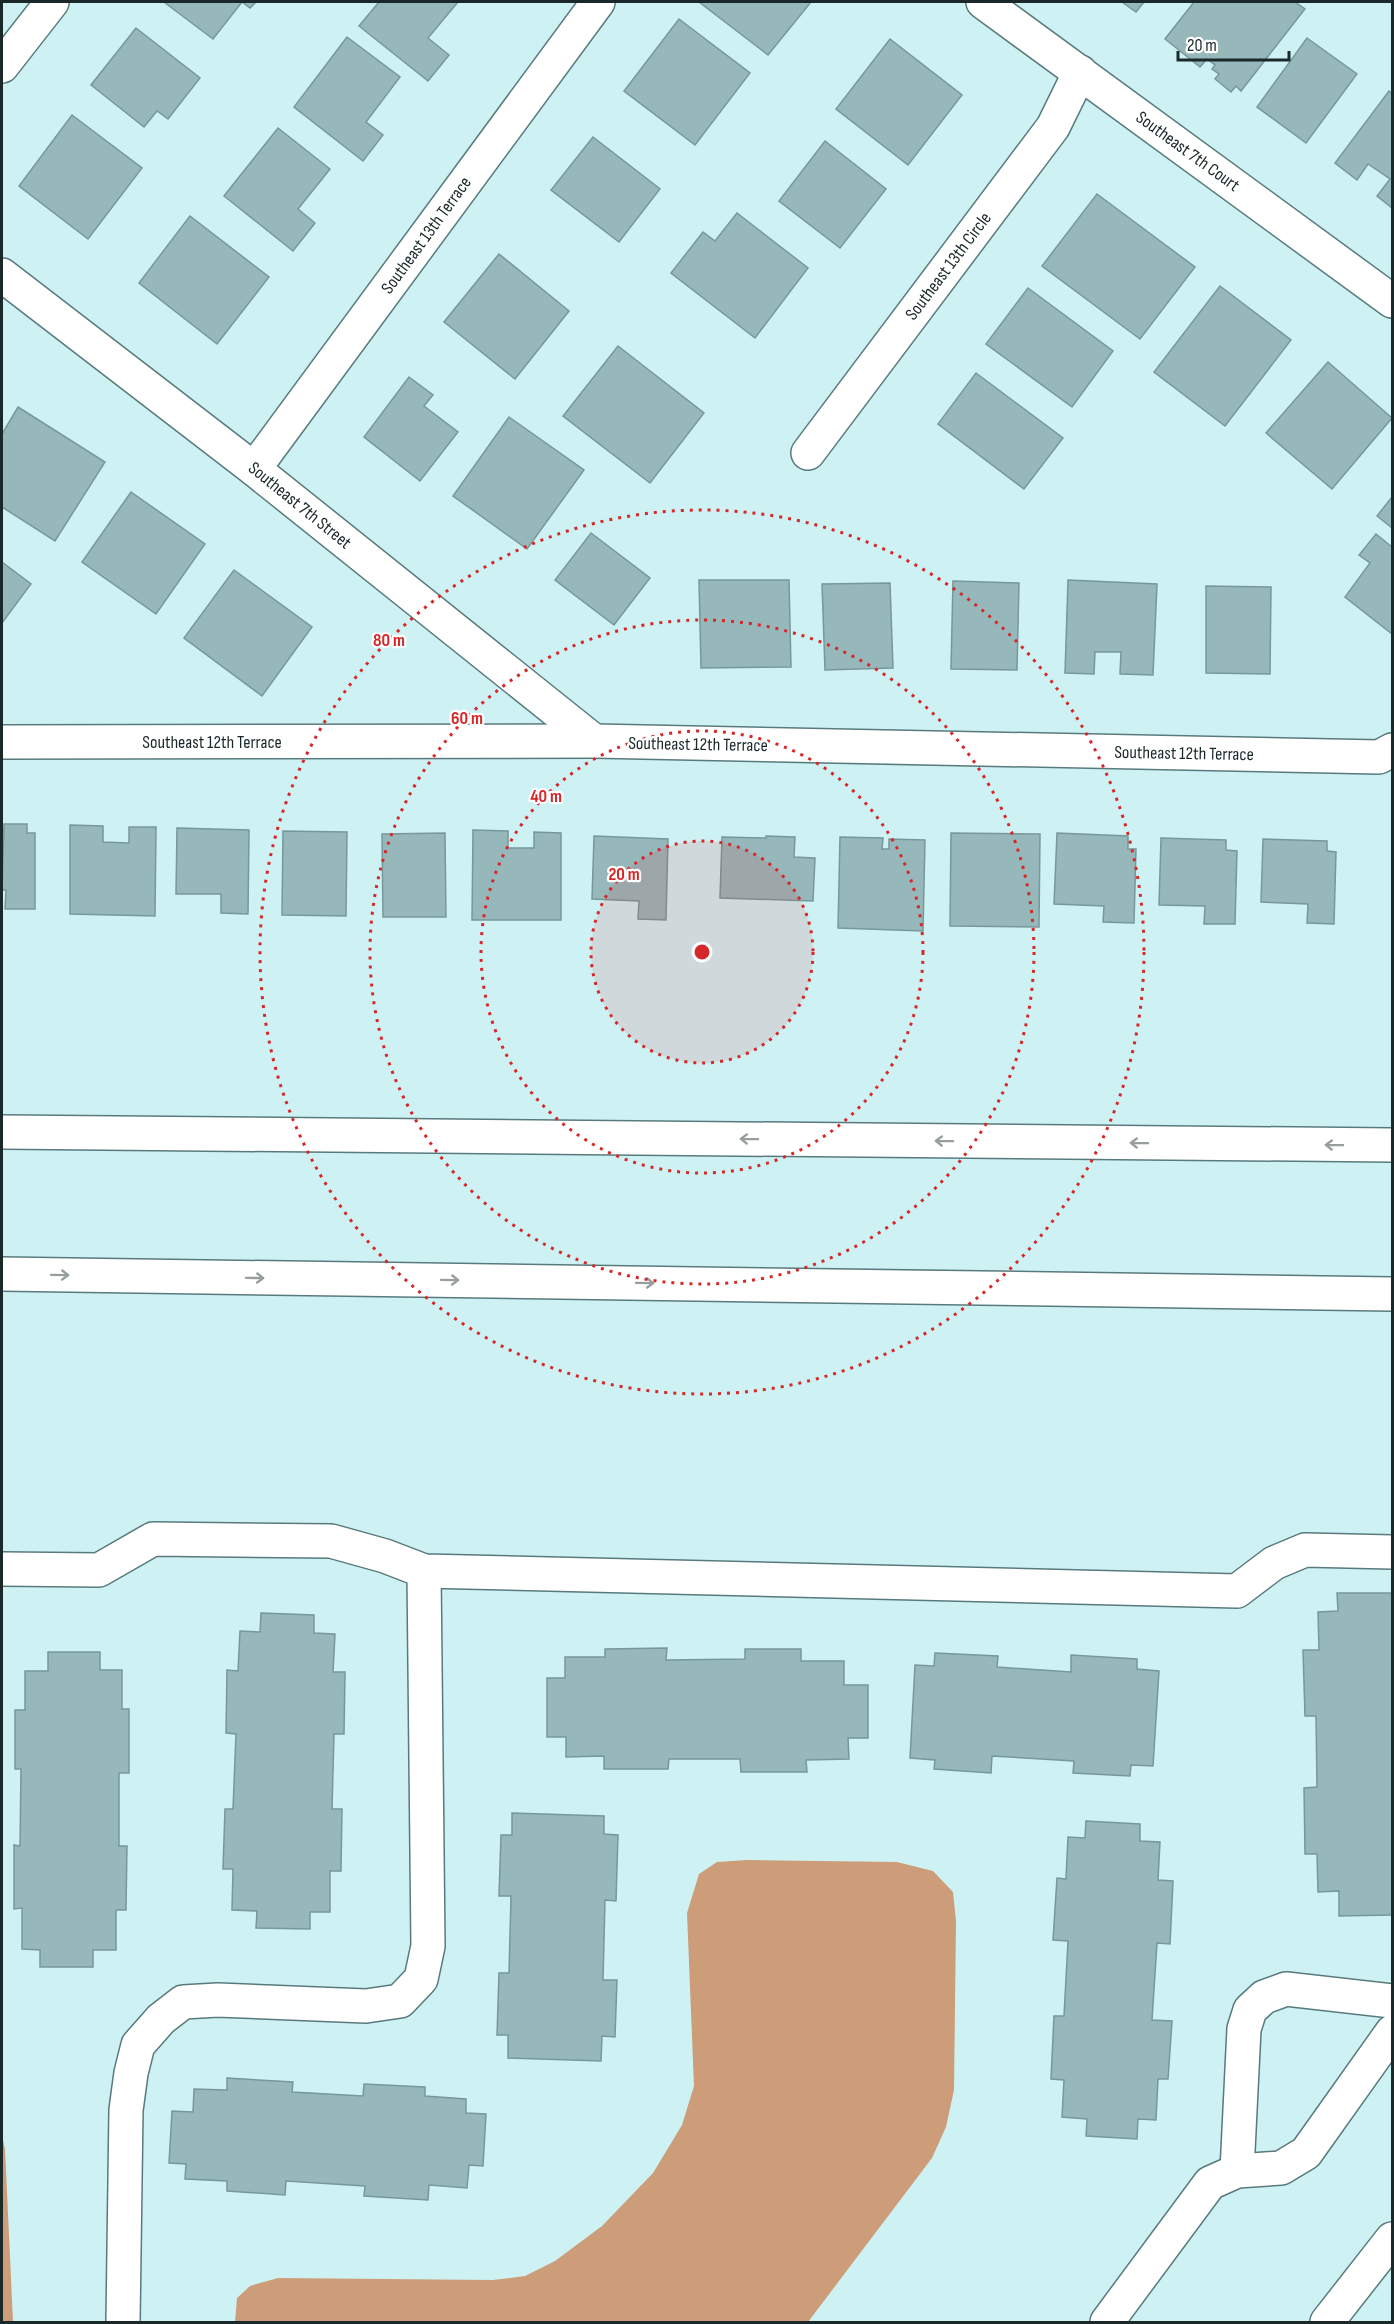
<svg xmlns="http://www.w3.org/2000/svg" width="1394" height="2324" font-family="'Sofia Sans Condensed',sans-serif">
<style>
.water{fill:#cc9d78}
.building{fill:#96b8ba;stroke:#77989b;stroke-width:1.5}
.lines{fill:none;stroke-linecap:round;stroke-linejoin:round}
.minor-casing{stroke:#597a7c;stroke-width:36}
.highway-casing{stroke:#597a7c;stroke-width:36}
.minor{stroke:#fff;stroke-width:33}
.highway{stroke:#fff;stroke-width:33}
.oneway{stroke:#989e9f}
.ring{fill:none;stroke:#d62828;stroke-width:3;stroke-dasharray:3 6}
.labels{text-anchor:middle;stroke-width:4.5;stroke-linejoin:round;paint-order:stroke}
.street-label{font-size:18px;fill:#1a2829;stroke:#fff}
.centre{fill:#d62828;stroke:#fff;stroke-width:3}
.ring-label{font-size:18px;text-anchor:middle;font-weight:bold;fill:#d62828;stroke:#fff;stroke-width:4.5;stroke-linejoin:round;paint-order:stroke}
</style>
<rect width="100%" height="100%" fill="#cef2f4"/>
<!-- water -->
<g class="water">
<path d="M 747,1860 L 897,1862 L 933,1871 L 953,1892 L 956,1921 L 954,2090 L 946,2127 L 932,2158 L 808,2322 L 235,2322 L 237,2298 L 250,2286 L 278,2278 L 493,2280 L 525,2276 L 555,2261 L 602,2226 L 653,2173 L 682,2125 L 694,2086 L 687,1913 L 699,1874 L 717,1862 Z"/>
<path d="M 2,2135 L 5,2149 L 13,2322 L 2,2322 Z"/>
</g>
<!-- building -->
<g class="building">
<path d="M 164,2 L 256,2 L 250,8 L 242,2 L 213,39 Z"/>
<path d="M 379,2 L 458,2 L 428,38 L 449,55 L 428,81 L 359,26 Z"/>
<path d="M 699,2 L 811,2 L 768,55 Z"/>
<path d="M 1122,2 L 1144,2 L 1136,12 Z"/>
<path d="M 1194,2 L 1295,2 L 1305,9 L 1241,91 L 1236,86 L 1231,92 L 1215,79 L 1219,74 L 1212,69 L 1215,65 L 1207,59 L 1200,67 L 1165,39 Z"/>
<path d="M 679,19 L 750,73 L 695,145 L 624,91 Z"/>
<path d="M 136,28 L 200,78 L 168,119 L 157,111 L 144,127 L 91,85 Z"/>
<path d="M 347,37 L 400,77 L 366,122 L 383,135 L 363,161 L 294,107 Z"/>
<path d="M 1307,38 L 1357,74 L 1306,143 L 1257,107 Z"/>
<path d="M 890,39 L 962,95 L 908,165 L 836,109 Z"/>
<path d="M 1389,91 L 1392,93 L 1392,208 L 1377,196 L 1390,179 L 1368,164 L 1357,180 L 1335,163 Z"/>
<path d="M 72,115 L 142,168 L 88,239 L 19,186 Z"/>
<path d="M 278,128 L 330,169 L 298,209 L 315,223 L 293,251 L 224,196 Z"/>
<path d="M 593,137 L 660,189 L 619,242 L 551,190 Z"/>
<path d="M 825,141 L 886,189 L 840,248 L 779,201 Z"/>
<path d="M 1097,194 L 1195,267 L 1140,339 L 1042,266 Z"/>
<path d="M 737,213 L 808,268 L 755,338 L 671,273 L 703,232 L 715,241 Z"/>
<path d="M 190,216 L 269,277 L 217,344 L 139,283 Z"/>
<path d="M 499,254 L 569,311 L 515,379 L 444,322 Z"/>
<path d="M 1220,286 L 1291,340 L 1225,426 L 1154,372 Z"/>
<path d="M 1028,288 L 1113,351 L 1072,407 L 986,344 Z"/>
<path d="M 618,346 L 704,413 L 650,483 L 563,416 Z"/>
<path d="M 1328,362 L 1392,418 L 1332,489 L 1266,433 Z"/>
<path d="M 976,373 L 1063,438 L 1024,489 L 938,424 Z"/>
<path d="M 409,377 L 433,395 L 424,406 L 458,432 L 420,481 L 364,437 Z"/>
<path d="M 18,407 L 105,462 L 55,541 L 2,507 L 2,434 Z"/>
<path d="M 509,417 L 584,470 L 527,549 L 453,496 Z"/>
<path d="M 131,492 L 205,544 L 156,614 L 82,562 Z"/>
<path d="M 1392,497 L 1392,528 L 1377,516 Z"/>
<path d="M 591,533 L 650,578 L 614,625 L 555,580 Z"/>
<path d="M 1376,534 L 1392,547 L 1392,634 L 1345,597 L 1370,563 L 1359,555 Z"/>
<path d="M 2,562 L 31,584 L 2,623 Z"/>
<path d="M 234,570 L 312,627 L 262,696 L 184,638 Z"/>
<path d="M 699,580 L 789,580 L 791,667 L 701,668 Z"/>
<path d="M 1068,580 L 1157,584 L 1153,675 L 1120,674 L 1121,652 L 1095,652 L 1094,674 L 1065,673 Z"/>
<path d="M 953,581 L 1019,583 L 1017,670 L 951,669 Z"/>
<path d="M 890,583 L 893,668 L 825,670 L 822,584 Z"/>
<path d="M 1206,586 L 1271,587 L 1270,674 L 1206,673 Z"/>
<path d="M 4,824 L 27,824 L 27,833 L 35,833 L 35,909 L 5,909 L 6,890 L 2,890 Z"/>
<path d="M 70,825 L 103,826 L 103,842 L 129,843 L 129,827 L 156,827 L 155,916 L 70,914 Z"/>
<path d="M 177,828 L 249,830 L 248,914 L 221,913 L 221,894 L 176,894 Z"/>
<path d="M 473,830 L 508,831 L 508,848 L 534,848 L 534,832 L 561,833 L 561,920 L 472,920 Z"/>
<path d="M 283,831 L 347,832 L 346,916 L 282,915 Z"/>
<path d="M 445,833 L 446,917 L 383,917 L 382,834 Z"/>
<path d="M 951,833 L 1040,834 L 1039,927 L 950,926 Z"/>
<path d="M 1057,833 L 1128,836 L 1128,849 L 1136,849 L 1134,923 L 1103,922 L 1104,906 L 1054,904 Z"/>
<path d="M 594,836 L 668,839 L 666,920 L 638,919 L 639,901 L 592,899 Z"/>
<path d="M 766,836 L 795,837 L 794,857 L 815,858 L 813,901 L 720,898 L 722,837 L 766,838 Z"/>
<path d="M 840,837 L 883,838 L 882,849 L 889,849 L 889,839 L 925,840 L 923,931 L 838,928 Z"/>
<path d="M 1161,838 L 1226,840 L 1226,850 L 1237,851 L 1235,924 L 1204,924 L 1205,906 L 1159,905 Z"/>
<path d="M 1263,839 L 1327,841 L 1327,851 L 1336,852 L 1334,924 L 1307,923 L 1308,904 L 1261,902 Z"/>
<path d="M 1337,1593 L 1392,1593 L 1392,1915 L 1339,1916 L 1339,1891 L 1318,1892 L 1317,1854 L 1305,1854 L 1304,1788 L 1317,1787 L 1316,1716 L 1305,1716 L 1303,1650 L 1319,1650 L 1318,1612 L 1338,1611 Z"/>
<path d="M 261,1613 L 314,1615 L 314,1633 L 335,1634 L 333,1672 L 345,1672 L 344,1734 L 334,1734 L 332,1809 L 342,1809 L 341,1871 L 330,1871 L 330,1912 L 310,1912 L 310,1929 L 256,1928 L 257,1911 L 232,1910 L 233,1869 L 223,1869 L 225,1809 L 233,1809 L 236,1734 L 226,1733 L 227,1670 L 238,1671 L 240,1631 L 260,1632 Z"/>
<path d="M 667,1648 L 666,1660 L 745,1659 L 745,1649 L 801,1649 L 801,1661 L 844,1661 L 844,1685 L 868,1685 L 868,1738 L 848,1738 L 849,1759 L 806,1760 L 807,1772 L 741,1772 L 740,1759 L 669,1759 L 668,1769 L 604,1769 L 604,1756 L 566,1757 L 566,1737 L 547,1737 L 547,1678 L 565,1678 L 565,1657 L 605,1657 L 605,1649 Z"/>
<path d="M 48,1652 L 100,1652 L 100,1670 L 122,1670 L 122,1709 L 129,1709 L 129,1773 L 119,1773 L 119,1846 L 127,1846 L 126,1910 L 116,1910 L 116,1950 L 93,1950 L 93,1967 L 40,1967 L 40,1950 L 22,1949 L 22,1908 L 14,1909 L 14,1845 L 20,1846 L 21,1769 L 15,1769 L 15,1710 L 25,1710 L 25,1671 L 48,1671 Z"/>
<path d="M 935,1653 L 998,1656 L 997,1667 L 1071,1672 L 1071,1655 L 1137,1659 L 1137,1669 L 1159,1671 L 1153,1766 L 1131,1765 L 1130,1776 L 1073,1773 L 1074,1761 L 992,1756 L 991,1773 L 934,1769 L 935,1760 L 910,1758 L 915,1665 L 934,1666 Z"/>
<path d="M 512,1813 L 604,1816 L 604,1834 L 618,1835 L 616,1901 L 605,1900 L 603,1980 L 617,1980 L 615,2037 L 602,2036 L 601,2061 L 508,2058 L 508,2035 L 497,2035 L 499,1973 L 509,1973 L 511,1896 L 499,1896 L 501,1835 L 512,1835 Z"/>
<path d="M 1086,1821 L 1140,1824 L 1140,1841 L 1160,1842 L 1158,1880 L 1173,1881 L 1170,1944 L 1157,1943 L 1152,2020 L 1172,2021 L 1168,2079 L 1158,2079 L 1156,2120 L 1138,2119 L 1137,2139 L 1086,2136 L 1087,2119 L 1062,2117 L 1064,2080 L 1051,2079 L 1054,2016 L 1064,2016 L 1068,1941 L 1053,1940 L 1057,1878 L 1066,1879 L 1068,1837 L 1085,1838 Z"/>
<path d="M 227,2078 L 293,2082 L 292,2092 L 363,2096 L 364,2084 L 425,2087 L 425,2096 L 466,2099 L 466,2113 L 486,2114 L 483,2166 L 469,2165 L 467,2188 L 429,2185 L 428,2200 L 364,2196 L 365,2186 L 286,2181 L 285,2195 L 227,2191 L 227,2181 L 185,2179 L 186,2164 L 169,2163 L 172,2111 L 193,2112 L 194,2089 L 227,2090 Z"/>
</g>
<g class="lines">
<!-- minor casing -->
<g class="minor-casing">
<g id="minor">
<path d="M 983,2 L 1392,301"/>
<path d="M 2,66 L 52,2"/>
<path d="M 2,275 L 254,469 L 594,741"/>
<path d="M 808,453 L 1053,127 L 1080,72"/>
<path d="M 254,469 L 598,2"/>
<path d="M 2,742 L 594,741 L 1379,757 L 1392,750"/>
<path d="M 2,1569 L 99,1570 L 153,1539 L 331,1541 L 385,1556 L 424,1571 L 1237,1591 L 1274,1563 L 1305,1550 L 1392,1552"/>
<path d="M 1237,2171 L 1244,2029 L 1250,2010 L 1264,1997 L 1286,1989 L 1392,2001"/>
<path d="M 123,2322 L 126,2110 L 131,2073 L 138,2045 L 161,2019 L 183,2002 L 218,2000 L 366,2006 L 400,2001 L 421,1979 L 428,1946 L 424,1571"/>
<path d="M 1107,2322 L 1210,2183 L 1237,2171 L 1281,2168 L 1306,2153 L 1392,2032"/>
<path d="M 1327,2322 L 1392,2239"/>
</g>
</g>
<!-- highway casing -->
<g class="highway-casing">
<g id="highway">
<path d="M 2,1132 L 1392,1145"/>
<path d="M 2,1274 L 1392,1294"/>
</g>
</g>
<!-- minor -->
<use href="#minor" class="minor"/>
<!-- highway -->
<use href="#highway" class="highway"/>
</g>
<!-- one-way arrows -->
<defs><path id="oneway-shaft" d="M-6 0H5M1.5-3L5.5 0L1.5 3" fill="none" stroke-width="1.6" stroke-linecap="round" stroke-linejoin="round" transform="scale(1.5)"/></defs>
<g class="oneway">
<use href="#oneway-shaft" transform="translate(749 1139) rotate(-179)"/>
<use href="#oneway-shaft" transform="translate(944 1141) rotate(-179)"/>
<use href="#oneway-shaft" transform="translate(1139 1143) rotate(-179)"/>
<use href="#oneway-shaft" transform="translate(1334 1145) rotate(-179)"/>
<use href="#oneway-shaft" transform="translate(60 1275) rotate(1)"/>
<use href="#oneway-shaft" transform="translate(255 1278) rotate(1)"/>
<use href="#oneway-shaft" transform="translate(450 1280) rotate(1)"/>
<use href="#oneway-shaft" transform="translate(645 1283) rotate(1)"/>
</g>
<!-- distance rings -->
<circle cx="702" cy="952" r="111" fill="#d62828" fill-opacity=".12"/>
<g class="ring">
<circle cx="702" cy="952" r="111"/>
<circle cx="702" cy="952" r="221"/>
<circle cx="702" cy="952" r="332"/>
<circle cx="702" cy="952" r="442"/>
</g>
<g class="labels">
<!-- street labels -->
<g class="street-label">
<text transform="translate(1188 151) rotate(36)" y="6">Southeast 7th Court</text>
<text transform="translate(426 235) rotate(-54)" y="6">Southeast 13th Terrace</text>
<text transform="translate(948 266) rotate(-53)" y="6">Southeast 13th Circle</text>
<text transform="translate(300 505) rotate(39)" y="6">Southeast 7th Street</text>
<text x="212" y="748">Southeast 12th Terrace</text>
<text transform="translate(698 744) rotate(1)" y="6">Southeast 12th Terrace</text>
<text transform="translate(1184 753) rotate(1)" y="6">Southeast 12th Terrace</text>
</g>
</g>
<circle cx="702" cy="952" r="9" class="centre"/>
<g class="ring-label">
<text x="389" y="646">80 m</text>
<text x="467" y="724">60 m</text>
<text x="546" y="802">40 m</text>
<text x="624" y="880">20 m</text>
</g>
<!-- border -->
<rect width="1394" height="2324" fill="none" stroke="#1a2829" stroke-width="6"/>
<!-- scale -->
<path d="M1178 51v9h111v-9" fill="none" stroke="#1a2829" stroke-width="3"/>
<text x="1187" y="51" font-size="18" fill="#1a2829" stroke="#ffffff" stroke-width="4.5" paint-order="stroke">20 m</text>
</svg>
